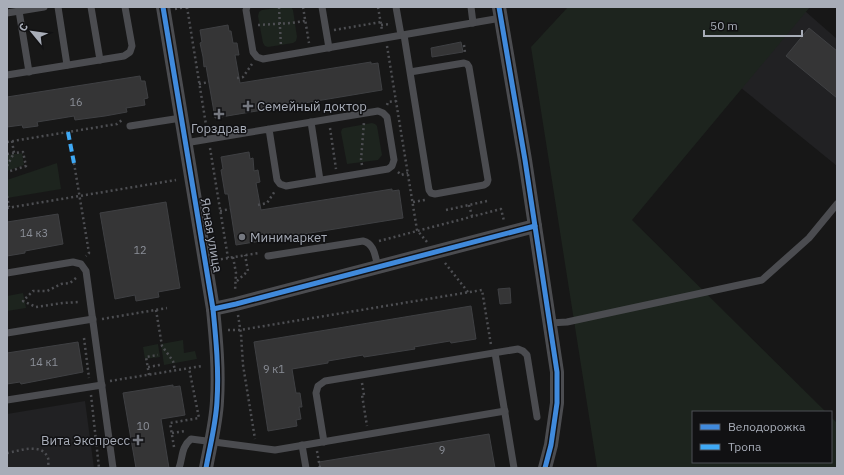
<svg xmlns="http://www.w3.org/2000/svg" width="844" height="475" font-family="'IBM Plex Sans',sans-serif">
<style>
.built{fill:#212123}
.green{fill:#1d241e}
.building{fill:#353536;stroke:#3f4043}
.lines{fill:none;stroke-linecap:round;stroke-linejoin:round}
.path{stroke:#4d4e52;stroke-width:2.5;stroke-dasharray:2 3;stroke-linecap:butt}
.service{stroke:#4b4c50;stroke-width:7}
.minor{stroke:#4b4c50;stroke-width:14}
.quiet{stroke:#3fa9f5;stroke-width:4;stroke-dasharray:8 4;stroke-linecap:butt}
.cycleway-casing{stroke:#111113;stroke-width:8}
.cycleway{stroke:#408adc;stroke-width:5}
.poi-dot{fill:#757880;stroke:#111113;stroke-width:1.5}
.labels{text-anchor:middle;stroke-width:3;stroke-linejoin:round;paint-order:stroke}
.number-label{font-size:11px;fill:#8b8f98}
.poi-label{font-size:13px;fill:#a8adb8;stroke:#111113;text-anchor:start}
.street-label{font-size:13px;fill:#a8adb8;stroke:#111113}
</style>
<rect width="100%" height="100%" fill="#171717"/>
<!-- built -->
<g class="built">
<path d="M 805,11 L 837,39 L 837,166 L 740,87 Z"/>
<path d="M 85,401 L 94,468 L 7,468 L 7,414 Z"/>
</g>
<!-- green -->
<g class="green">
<path d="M 282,7 L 291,7 L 293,10 L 297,37 L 296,41 L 293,43 L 268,47 L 265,46 L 263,43 L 258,16 L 259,12 L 262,10 Z"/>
<path d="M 568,7 L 810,7 L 632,220 L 826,412 L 693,412 L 693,462 L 831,462 L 831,417 L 837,423 L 837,468 L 599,468 L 597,467 L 531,47 Z"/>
<path d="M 372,123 L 375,124 L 377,126 L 382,155 L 378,160 L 347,164 L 341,132 L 342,129 L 344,128 Z"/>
<path d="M 22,153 L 24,165 L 7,171 L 7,155 Z"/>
<path d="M 57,163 L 61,189 L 7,198 L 7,180 Z"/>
<path d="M 23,293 L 26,308 L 7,311 L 7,296 Z"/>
<path d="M 183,340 L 184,353 L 195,351 L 197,359 L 164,365 L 161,344 Z"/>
<path d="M 158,344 L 160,357 L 145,359 L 143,347 Z"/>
</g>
<!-- building -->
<g class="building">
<path d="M 228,25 L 229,31 L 231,31 L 233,43 L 237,43 L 239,55 L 235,55 L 240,83 L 371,62 L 371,64 L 378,63 L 382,90 L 215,118 L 206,66 L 204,67 L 203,57 L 200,43 L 202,42 L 200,30 Z"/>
<path d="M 809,28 L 837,51 L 837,98 L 786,56 Z"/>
<path d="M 461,42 L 463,52 L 432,57 L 431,48 Z"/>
<path d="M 140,76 L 141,81 L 145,81 L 148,98 L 144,99 L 145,105 L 126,108 L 127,112 L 105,116 L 75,120 L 74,116 L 62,118 L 37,122 L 38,126 L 23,128 L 22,125 L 7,127 L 7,97 Z"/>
<path d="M 249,152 L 250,159 L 253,158 L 254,171 L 258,170 L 260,182 L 256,183 L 261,210 L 392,189 L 392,191 L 399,190 L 403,218 L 236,245 L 228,194 L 225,194 L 221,170 L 223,169 L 221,157 Z"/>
<path d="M 166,202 L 180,288 L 158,292 L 159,297 L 136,301 L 135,295 L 115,299 L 100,213 Z"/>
<path d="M 58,214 L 63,244 L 25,251 L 25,253 L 7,256 L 7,222 Z"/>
<path d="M 510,288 L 511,303 L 500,304 L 498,289 Z"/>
<path d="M 471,306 L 476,339 L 451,343 L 450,341 L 414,347 L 415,349 L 364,357 L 363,355 L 328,361 L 328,363 L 292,369 L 296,393 L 300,393 L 302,407 L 299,407 L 301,419 L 296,420 L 297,426 L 268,431 L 254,342 Z"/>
<path d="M 78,342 L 83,372 L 21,384 L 20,382 L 7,384 L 7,353 Z"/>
<path d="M 173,385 L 173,387 L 180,386 L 185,415 L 161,419 L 169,468 L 136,468 L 123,393 Z"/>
<path d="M 489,434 L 495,468 L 320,468 L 319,462 Z"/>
</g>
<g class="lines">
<!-- path -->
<g class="path">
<path d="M 187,7 L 207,131"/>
<path d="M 279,7 L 281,47"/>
<path d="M 303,7 L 309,43"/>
<path d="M 378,7 L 382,30"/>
<path d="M 175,9 L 186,7"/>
<path d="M 258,25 L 292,23 L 305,21"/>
<path d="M 381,25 L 391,24"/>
<path d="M 334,30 L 381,22"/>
<path d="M 464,45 L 465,53"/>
<path d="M 387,46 L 417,230 L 427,242"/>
<path d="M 237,78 L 243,77 L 252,64"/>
<path d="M 199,84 L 209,82"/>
<path d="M 387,105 L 388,102 L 396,101"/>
<path d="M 330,128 L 336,169"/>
<path d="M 7,142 L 117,124 L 122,120"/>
<path d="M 210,148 L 228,258"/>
<path d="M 7,154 L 23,152 L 26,166 L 7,172"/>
<path d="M 74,163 L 89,253 L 86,256"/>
<path d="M 362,165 L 361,160 L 364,122"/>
<path d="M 7,166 L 14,153 L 12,141"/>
<path d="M 398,172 L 401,175 L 408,173"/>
<path d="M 7,196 L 9,207"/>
<path d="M 413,202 L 425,200"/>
<path d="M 258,205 L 267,203 L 275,191"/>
<path d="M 469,205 L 472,216"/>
<path d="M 7,208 L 176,180"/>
<path d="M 446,210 L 487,201"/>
<path d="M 220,211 L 230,209"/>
<path d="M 379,241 L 501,209 L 504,221"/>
<path d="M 233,257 L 236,273 L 235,291"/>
<path d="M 216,260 L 259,253"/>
<path d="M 445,263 L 468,292"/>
<path d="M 76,278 L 70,283 L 61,284 L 47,291 L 33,291 L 23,301 L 36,307 L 63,303 L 79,302"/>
<path d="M 237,281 L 248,271 L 245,255"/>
<path d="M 156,310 L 162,346 L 173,361 L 175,371"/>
<path d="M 238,315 L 241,334 L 243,365 L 255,439"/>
<path d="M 102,319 L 167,308"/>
<path d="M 228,330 L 240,330 L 482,290 L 491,345"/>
<path d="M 84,338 L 89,378"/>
<path d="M 148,367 L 160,365"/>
<path d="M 149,375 L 146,357 L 158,355"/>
<path d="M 110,381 L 202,366"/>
<path d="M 362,383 L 364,395 L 362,395 L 367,426"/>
<path d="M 91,395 L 99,468"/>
<path d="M 172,433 L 185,431"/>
<path d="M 174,447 L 170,423 L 199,418 L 189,368"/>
<path d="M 317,451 L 320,468"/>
<path d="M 7,453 C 19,451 42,442 48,458 C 49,461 48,465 48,468"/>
</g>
<!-- service -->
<g class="service">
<path d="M 58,7 L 67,65"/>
<path d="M 91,7 L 100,60"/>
<path d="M 247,7 L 246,10 L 253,52 L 257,57 L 263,59 L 501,18"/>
<path d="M 322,7 L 329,48"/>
<path d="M 396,7 L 401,35"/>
<path d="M 471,7 L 473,23"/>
<path d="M 19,11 L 29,72"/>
<path d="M 7,13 L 44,7"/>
<path d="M 404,35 L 429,190 L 431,193 L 435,194 L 484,185 L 487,183 L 488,180 L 469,67 L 467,64 L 464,63 L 410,72"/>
<path d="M 7,75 L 124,56 L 130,52 L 132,46 L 125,7"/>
<path d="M 311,122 L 320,180"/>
<path d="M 130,126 L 181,118"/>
<path d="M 185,143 L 378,111 L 383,113 L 387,117 L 394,160 L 392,166 L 388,169 L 286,186 L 280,184 L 277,180 L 269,129"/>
<path d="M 268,256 L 363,241 C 375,244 375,257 378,267"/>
<path d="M 7,273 L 73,262 L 81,264 L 86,271 L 113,468"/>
<path d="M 550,323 L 567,322 L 762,280 L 809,238 L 837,204"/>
<path d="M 7,333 L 93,319"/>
<path d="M 495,353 L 514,468"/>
<path d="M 7,400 L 102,385"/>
<path d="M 324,442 L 316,393 L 318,386 L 325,381 L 518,349 L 523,351 L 527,355 L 537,417"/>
<path d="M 302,445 L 306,468"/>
<path d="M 179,468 C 183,457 181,447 191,439 L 275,450 L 505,411"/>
</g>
<!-- minor -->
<g class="minor">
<path d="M 163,7 L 213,309 C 216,339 219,370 217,401 C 216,423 210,446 206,468"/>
<path d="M 499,7 L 525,160 L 557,372 L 557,403 L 551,445 L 545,468"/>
<path d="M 213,309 L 236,304 L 535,226"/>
</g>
<!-- quiet -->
<path class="quiet" d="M 68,132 L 74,163"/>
<!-- cycleway casing -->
<g class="cycleway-casing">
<g id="cycleway">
<path d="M 163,7 L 213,309 C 216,339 219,370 217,401 C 216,423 210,446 206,468"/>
<path d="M 499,7 L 525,160 L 557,372 L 557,403 L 551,445 L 545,468"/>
<path d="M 213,309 L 236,304 L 535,226"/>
</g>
</g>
<!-- cycleway -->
<use href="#cycleway" class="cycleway"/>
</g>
<!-- markers -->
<g class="poi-dot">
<path d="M246 100h4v4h4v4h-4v4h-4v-4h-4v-4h4z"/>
<path d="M217 108h4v4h4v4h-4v4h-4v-4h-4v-4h4z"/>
<circle cx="242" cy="237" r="4"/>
<path d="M136 434h4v4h4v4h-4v4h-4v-4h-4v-4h4z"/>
</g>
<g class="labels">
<!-- number labels -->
<g class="number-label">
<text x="76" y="106">16</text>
<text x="34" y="237">14 к3</text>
<text x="140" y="254">12</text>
<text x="44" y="366">14 к1</text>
<text x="274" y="373">9 к1</text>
<text x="143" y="430">10</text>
<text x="442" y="454">9</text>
</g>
<!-- poi labels -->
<g class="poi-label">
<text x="257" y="111">Семейный доктор</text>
<text x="219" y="133" text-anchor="middle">Горздрав</text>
<text x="250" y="242">Минимаркет</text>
<text x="130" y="445" text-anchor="end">Вита Экспресс</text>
</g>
<!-- street labels -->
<g class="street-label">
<text transform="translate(212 235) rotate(80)" y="5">Ясная улица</text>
</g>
</g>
<!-- border -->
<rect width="844" height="475" fill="none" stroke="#a8adb8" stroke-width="16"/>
<!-- legend -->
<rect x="692" y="411" width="140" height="52" fill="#111113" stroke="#4d4f55"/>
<rect x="700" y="424" width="20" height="6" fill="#408adc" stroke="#4d4f55"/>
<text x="728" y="431" font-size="12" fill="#a8adb8">Велодорожка</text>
<rect x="700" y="444" width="20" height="6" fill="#3fa9f5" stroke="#4d4f55"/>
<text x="728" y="451" font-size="12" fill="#a8adb8">Тропа</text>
<!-- north arrow -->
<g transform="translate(32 32) rotate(299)" stroke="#111113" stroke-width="3" paint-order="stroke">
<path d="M0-3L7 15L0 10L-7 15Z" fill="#a8adb8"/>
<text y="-6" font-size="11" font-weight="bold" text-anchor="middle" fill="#a8adb8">С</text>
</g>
<!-- scale -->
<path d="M704 30v6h98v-6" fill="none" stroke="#a8adb8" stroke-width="2"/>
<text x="710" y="30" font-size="12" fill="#a8adb8" stroke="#111113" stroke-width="3" paint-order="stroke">50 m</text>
</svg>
